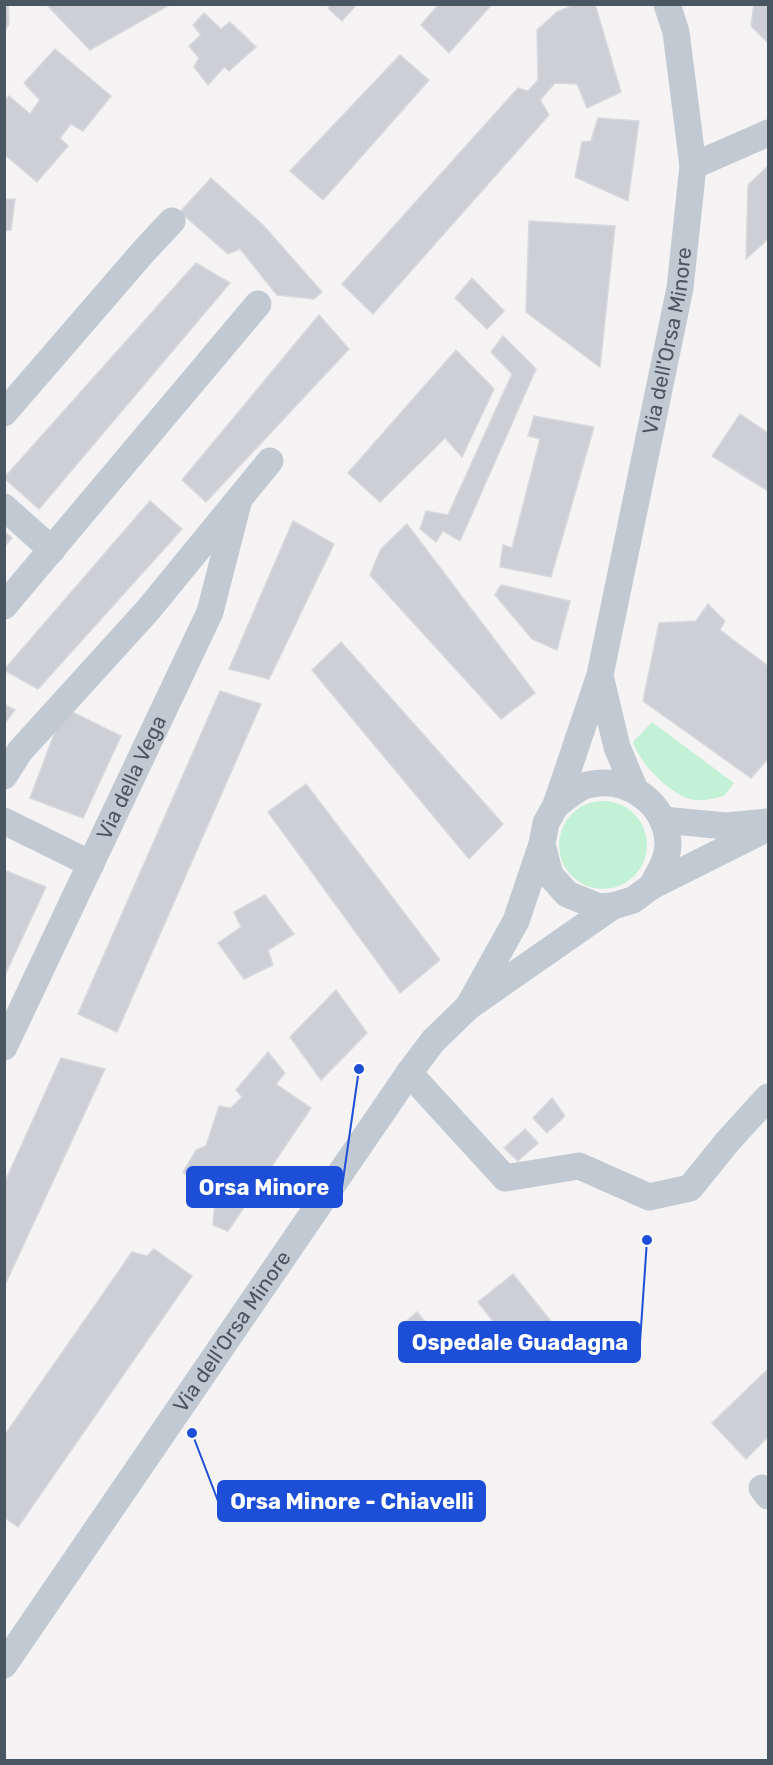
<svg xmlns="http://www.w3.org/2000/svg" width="773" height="1765" font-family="Rubik,sans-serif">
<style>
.green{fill:#c3f1d5}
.building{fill:#cdcfd5;stroke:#d7d9de;stroke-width:1.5}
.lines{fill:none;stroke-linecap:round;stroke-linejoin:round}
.minor{stroke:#c1cad2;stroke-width:27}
.labels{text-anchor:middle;stroke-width:4.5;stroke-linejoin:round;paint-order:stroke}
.street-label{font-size:21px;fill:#4a5661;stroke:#fff}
.leader{fill:none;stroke:#1d4ed8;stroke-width:2}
.callout-dot{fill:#1d4ed8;stroke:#fff;stroke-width:2}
.callout{fill:#1d4ed8;stroke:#1d4ed8;stroke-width:2}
.callout-label{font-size:22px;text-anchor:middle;font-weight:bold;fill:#fff}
</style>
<rect width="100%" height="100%" fill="#f5f3f3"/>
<!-- green -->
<g class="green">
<path d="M 652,722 L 734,783 L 724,796 C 715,798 705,801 696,800 C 674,799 639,763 633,742 Z"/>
<circle cx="603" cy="845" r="44"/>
</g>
<!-- building -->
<g class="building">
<path d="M 4,4 L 8,4 L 9,23 L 4,33 Z"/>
<path d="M 46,4 L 171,4 L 90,50 Z"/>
<path d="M 332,4 L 357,4 L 342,21 L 328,8 Z"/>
<path d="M 439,4 L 492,4 L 449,53 L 421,25 Z"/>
<path d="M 576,4 L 595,4 L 621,92 L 587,108 L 577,84 L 555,83 L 540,100 L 549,115 L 373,314 L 342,284 L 518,88 L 528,91 L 538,80 L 537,30 L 557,12 Z"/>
<path d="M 754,4 L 768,4 L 768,43 L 751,26 Z"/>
<path d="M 204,13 L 221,29 L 230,22 L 256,47 L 229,71 L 224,67 L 208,85 L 194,67 L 199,58 L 189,46 L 201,35 L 193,25 Z"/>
<path d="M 55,49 L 111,96 L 83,131 L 71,124 L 60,138 L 68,146 L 37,182 L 4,154 L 4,101 L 9,96 L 30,114 L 40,100 L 24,83 Z"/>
<path d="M 400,55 L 429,80 L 323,200 L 290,171 Z"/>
<path d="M 598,118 L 639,121 L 628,201 L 575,177 L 582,142 L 591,141 Z"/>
<path d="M 768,166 L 768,239 L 746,259 L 748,185 Z"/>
<path d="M 211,178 L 263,225 L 322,292 L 314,299 L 277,295 L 240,249 L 228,254 L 180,212 Z"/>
<path d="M 4,199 L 15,199 L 11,230 L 4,231 Z"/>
<path d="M 529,221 L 615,226 L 600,367 L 526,312 Z"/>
<path d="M 196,263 L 230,283 L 39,509 L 4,478 Z"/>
<path d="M 472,278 L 504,311 L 487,329 L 455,298 Z"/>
<path d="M 319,315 L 349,349 L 206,502 L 182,480 Z"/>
<path d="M 503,336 L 536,369 L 460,541 L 443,531 L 436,542 L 420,529 L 426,511 L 448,515 L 512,374 L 491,352 Z"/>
<path d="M 456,350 L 494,389 L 462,457 L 445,438 L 380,502 L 348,473 Z"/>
<path d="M 740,414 L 768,433 L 768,491 L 712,456 Z"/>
<path d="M 534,416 L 594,427 L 551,577 L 500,567 L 503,545 L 512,548 L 540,439 L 528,436 Z"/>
<path d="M 150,501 L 182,529 L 38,689 L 4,670 Z"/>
<path d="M 293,521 L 334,544 L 269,679 L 229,669 Z"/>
<path d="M 407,524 L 535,693 L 501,719 L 370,575 L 381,549 Z"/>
<path d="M 4,531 L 12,538 L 4,547 Z"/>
<path d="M 501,585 L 570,601 L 557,650 L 532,639 L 495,595 Z"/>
<path d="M 708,604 L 725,621 L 720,630 L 768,666 L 768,759 L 751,778 L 643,701 L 659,623 L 696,621 Z"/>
<path d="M 341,642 L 503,824 L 469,859 L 312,670 Z"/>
<path d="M 220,691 L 261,704 L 117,1032 L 78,1014 Z"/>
<path d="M 4,704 L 15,710 L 4,724 Z"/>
<path d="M 64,708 L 121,736 L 83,818 L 30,798 Z"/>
<path d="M 306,784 L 440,960 L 400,993 L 268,812 Z"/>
<path d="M 4,870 L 46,887 L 4,977 Z"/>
<path d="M 265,895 L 294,934 L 268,950 L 273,965 L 244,979 L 218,943 L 241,927 L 234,912 Z"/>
<path d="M 336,990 L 367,1033 L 321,1080 L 290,1037 Z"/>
<path d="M 268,1052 L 285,1073 L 276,1084 L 311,1108 L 228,1231 L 213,1225 L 215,1201 L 183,1172 L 196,1150 L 206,1146 L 219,1106 L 231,1108 L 242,1097 L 236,1090 Z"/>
<path d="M 61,1058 L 105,1069 L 4,1287 L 4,1184 Z"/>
<path d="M 552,1098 L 565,1116 L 547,1133 L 533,1118 Z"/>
<path d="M 525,1129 L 538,1143 L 518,1161 L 504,1148 Z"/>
<path d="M 154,1249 L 192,1276 L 18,1527 L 4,1517 L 4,1436 L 132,1252 L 147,1256 Z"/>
<path d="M 513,1274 L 554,1325 L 518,1353 L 478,1302 Z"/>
<path d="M 417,1312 L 434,1332 L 420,1344 L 403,1324 Z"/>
<path d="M 768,1369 L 768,1437 L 746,1459 L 712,1423 Z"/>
</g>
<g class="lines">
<!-- minor -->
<g class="minor">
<path d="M 693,166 L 768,133"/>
<path d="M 4,413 L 144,251 L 172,221"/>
<path d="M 4,507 L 52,550"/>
<path d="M 4,606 L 258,304"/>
<path d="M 600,676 L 617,747 L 635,790"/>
<path d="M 4,776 L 20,751 L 148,610 L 270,461"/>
<path d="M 556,805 C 565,799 576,788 587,785 C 626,775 666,802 668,843 C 668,860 659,872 652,886"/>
<path d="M 663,820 L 726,826 L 766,822"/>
<path d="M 4,821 L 91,864"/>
<path d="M 542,844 L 550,875 L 567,894 L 599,907 L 613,906 L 633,900 L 652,886 L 768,828"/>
<path id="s1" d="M 468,1007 L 516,921 L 542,844 L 546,823 L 556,805 L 600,675 L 680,288 L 693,166 L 676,32 L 667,4"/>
<path id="s2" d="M 4,1047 L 210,612 L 239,499"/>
<path d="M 409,1073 L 505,1178 L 579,1166 L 649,1197 L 690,1188 L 728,1141 L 768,1097"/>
<path d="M 762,1488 L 768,1496"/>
<path id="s3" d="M 4,1665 L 409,1073 L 433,1041 L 468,1007 L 613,906"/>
</g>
</g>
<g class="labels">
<!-- street labels -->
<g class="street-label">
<text dy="7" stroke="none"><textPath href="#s1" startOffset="700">Via dell'Orsa Minore</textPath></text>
<text dy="7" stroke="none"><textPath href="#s2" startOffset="298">Via della Vega</textPath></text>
<text dy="7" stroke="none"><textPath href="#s3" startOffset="404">Via dell'Orsa Minore</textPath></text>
</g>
</g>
<!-- callouts -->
<path class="leader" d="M359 1069L342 1187M647 1240L640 1342M192 1433L218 1501"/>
<g class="callout-dot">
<circle cx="359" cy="1069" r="6"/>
<circle cx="647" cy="1240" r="6"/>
<circle cx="192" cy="1433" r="6"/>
</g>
<g class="callout">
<rect x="187" y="1167" width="155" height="40" rx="6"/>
<rect x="399" y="1322" width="241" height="40" rx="6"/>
<rect x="218" y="1481" width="267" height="40" rx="6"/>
</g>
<g class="callout-label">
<text x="264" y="1195">Orsa Minore</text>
<text x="520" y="1350">Ospedale Guadagna</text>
<text x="352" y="1509">Orsa Minore - Chiavelli</text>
</g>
<!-- border -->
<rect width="773" height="1765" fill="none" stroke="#4a5661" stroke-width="12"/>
</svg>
